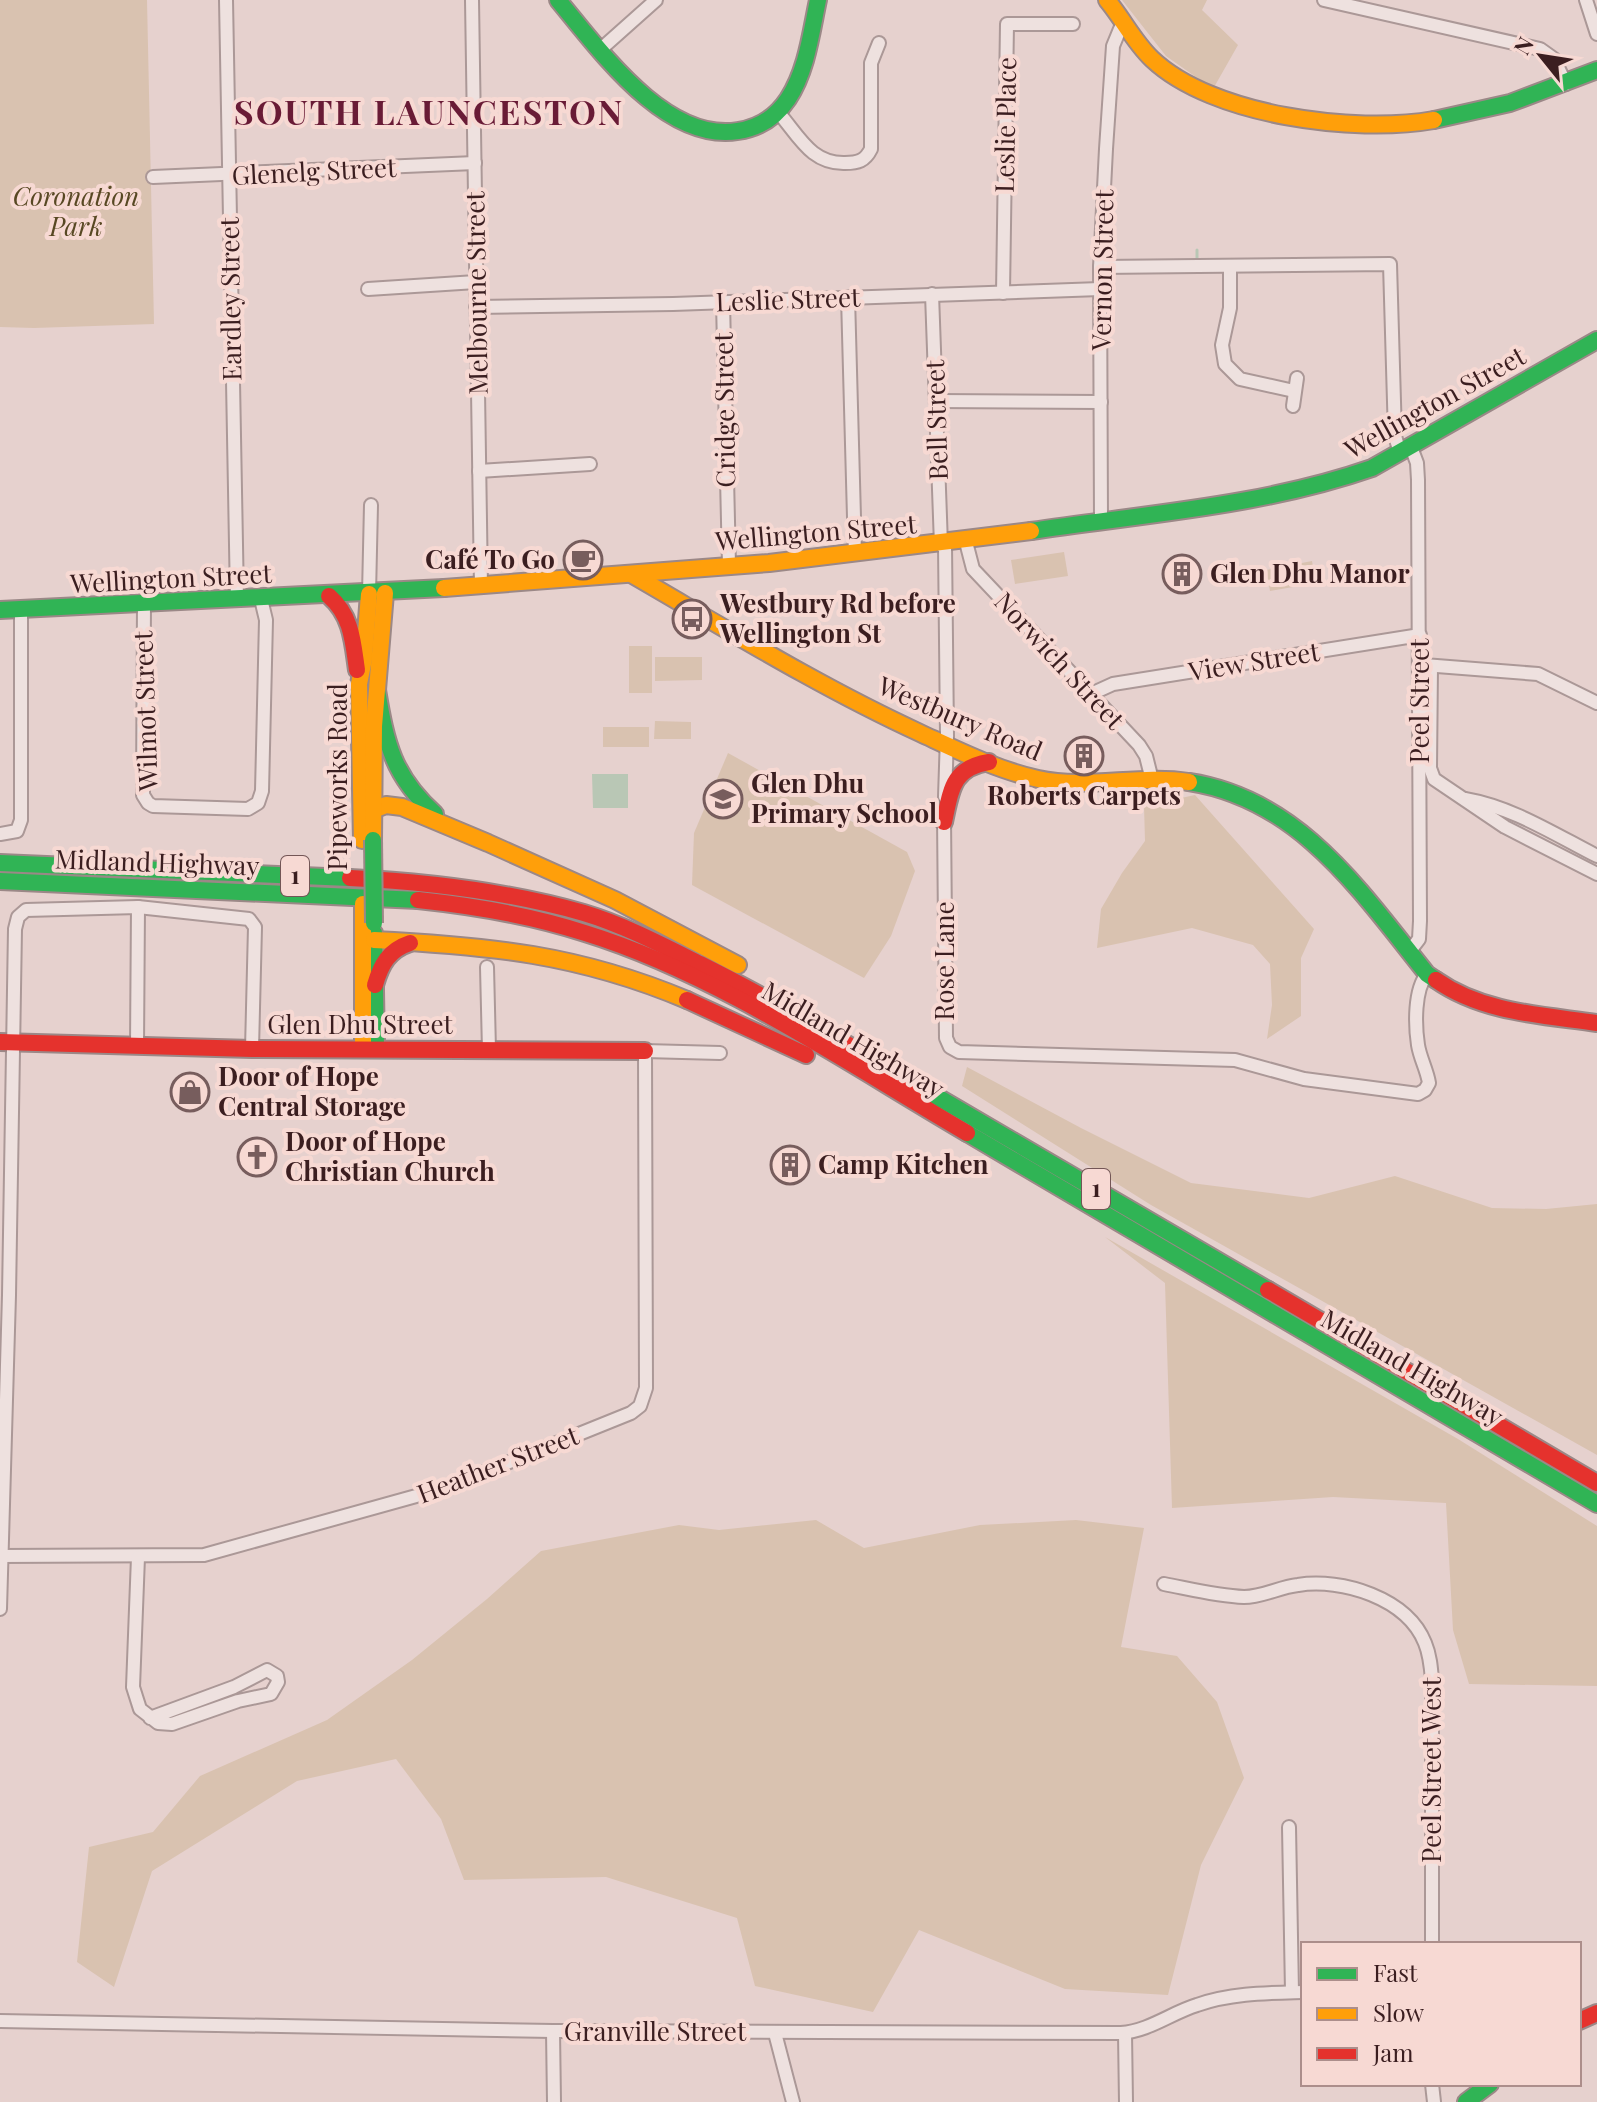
<svg xmlns="http://www.w3.org/2000/svg" width="1597" height="2102" font-family="'Playfair Display',serif">
<style>
.green{fill:#d9c2b0}
.water{fill:#b9c7b5}
.lines{fill:none;stroke-linecap:round;stroke-linejoin:round}
.stream{stroke:#b9c7b5;stroke-width:3}
.street-casing{stroke:#ab9897;stroke-width:16}
.fast-casing{stroke:#9b8887;stroke-width:20}
.slow-casing{stroke:#9b8887;stroke-width:20}
.jam-casing{stroke:#9b8887;stroke-width:20}
.street{stroke:#eee1df;stroke-width:12}
.fast{stroke:#30b455;stroke-width:16}
.slow{stroke:#ff9f0a;stroke-width:16}
.jam{stroke:#e5322d;stroke-width:16}
.fast-bridge-casing{stroke:#9b8887;stroke-width:20;stroke-linecap:butt}
.fast-bridge{stroke:#30b455;stroke-width:16}
.labels{text-anchor:middle;stroke-width:8;stroke-linejoin:round;paint-order:stroke}
.shield{fill:#f7d9d3;stroke:#735656;stroke-width:2}
.shield-label{font-size:24px;font-weight:bold;fill:#3b1e20}
.street-label{font-size:26px;fill:#3b1e20;stroke:#f7d9d3}
.park-label{font-size:26px;font-style:italic;fill:#584823;stroke:#f7d9d3}
.poi-label{font-size:26px;font-weight:bold;fill:#3b1e20;stroke:#f7d9d3;text-anchor:start}
.district-label{font-size:34px;font-weight:bold;letter-spacing:2px;fill:#691b36;stroke:#f7d9d3}
</style>
<rect width="100%" height="100%" fill="#e6d1ce"/>
<!-- green -->
<g class="green">
<path d="M 0,0 L 147,0 L 154,324 L 34,328 L 0,327 Z"/>
<path d="M 1122,0 L 1207,0 L 1202,10 L 1238,45 L 1213,89 L 1166,56 Z"/>
<path d="M 1064,552 L 1068,576 L 1015,584 L 1011,560 Z"/>
<path d="M 1312,561 L 1316,583 L 1270,591 L 1266,570 Z"/>
<rect x="629" y="646" width="23" height="47"/>
<path d="M 655,657 L 702,657 L 702,680 L 655,681 Z"/>
<path d="M 655,721 L 691,722 L 691,739 L 654,739 Z"/>
<rect x="603" y="727" width="46" height="20"/>
<path d="M 728,753 L 907,852 L 915,871 L 891,936 L 864,978 L 692,885 L 694,833 Z"/>
<path d="M 1195,795 L 1314,929 L 1301,958 L 1301,1016 L 1267,1039 L 1272,1005 L 1270,964 L 1253,945 L 1192,928 L 1097,948 L 1101,909 L 1122,873 L 1145,841 L 1144,806 Z"/>
<path d="M 967,1067 L 1081,1128 L 1191,1183 L 1309,1198 L 1395,1176 L 1492,1208 L 1546,1209 L 1597,1204 L 1597,1455 L 1151,1205 L 962,1086 Z"/>
<path d="M 1105,1237 L 1458,1439 L 1597,1526 L 1597,1686 L 1469,1684 L 1453,1630 L 1446,1503 L 1333,1497 L 1172,1508 L 1165,1283 Z"/>
<path d="M 816,1520 L 864,1548 L 980,1525 L 1076,1520 L 1144,1528 L 1121,1647 L 1177,1656 L 1217,1702 L 1244,1778 L 1201,1865 L 1168,1995 L 1065,1989 L 919,1930 L 873,2012 L 755,1986 L 737,1918 L 606,1877 L 464,1880 L 441,1819 L 396,1759 L 297,1781 L 152,1871 L 114,1987 L 77,1962 L 89,1847 L 153,1832 L 200,1776 L 327,1720 L 412,1660 L 487,1599 L 541,1551 L 679,1525 L 719,1530 Z"/>
</g>
<!-- water -->
<path class="water" d="M 592,774 L 628,774 L 628,808 L 593,808 Z"/>
<g class="lines">
<!-- stream -->
<path class="stream" d="M 1197,263 L 1197,250"/>
<!-- street casing -->
<g class="street-casing">
<g id="street">
<path d="M 226,0 L 237,599"/>
<path d="M 472,0 L 481,586"/>
<path d="M 1324,0 L 1540,49 L 1554,59 L 1566,84"/>
<path d="M 1586,0 L 1597,34"/>
<path d="M 601,49 L 656,0"/>
<path d="M 778,112 C 799,136 811,164 845,163 C 858,163 865,161 871,149 L 871,63 L 879,43"/>
<path d="M 153,177 L 475,163"/>
<path d="M 1230,266 L 1230,308 L 1222,345 L 1225,364 L 1240,379 L 1294,391"/>
<path d="M 1100,267 L 1390,264 L 1395,436 L 1400,453"/>
<path d="M 368,289 L 476,282"/>
<path d="M 1003,293 L 1007,24 L 1073,24"/>
<path d="M 932,294 L 941,545"/>
<path d="M 848,297 L 855,554"/>
<path d="M 723,302 L 729,565"/>
<path d="M 476,307 L 673,304 L 1100,289"/>
<path d="M 936,401 L 1101,402"/>
<path d="M 1293,406 L 1297,378"/>
<path d="M 479,471 L 590,464"/>
<path d="M 1101,521 L 1100,267 L 1106,149 L 1113,46 L 1120,29 L 1125,24"/>
<path d="M 966,542 L 973,569 L 1139,745 L 1146,756 L 1152,780"/>
<path d="M 369,594 L 371,505"/>
<path d="M 144,603 L 143,795 L 148,803 L 153,806 L 248,809 L 258,803 L 262,791 L 266,620 L 261,599"/>
<path d="M 1424,665 L 1538,674 L 1597,703"/>
<path d="M 1431,667 L 1430,768 L 1434,779 L 1505,827 L 1597,874"/>
<path d="M 1091,694 L 1113,684 L 1420,635"/>
<path d="M 945,797 L 947,736 L 945,545"/>
<path d="M 1465,799 C 1512,807 1554,834 1597,856"/>
<path d="M 944,816 L 946,1038 L 950,1047 L 959,1052 L 1235,1060 L 1304,1079 L 1418,1094 L 1425,1090 L 1429,1083 C 1427,1070 1420,1058 1418,1045 C 1415,1025 1414,990 1427,974"/>
<path d="M 0,834 L 17,831 L 21,820 L 21,610"/>
<path d="M 1409,952 L 1419,939 L 1420,921 L 1418,480 L 1417,463 L 1411,447"/>
<path d="M 487,967 L 489,1050"/>
<path d="M 137,1046 L 138,907"/>
<path d="M 1,1556 L 204,1555 L 445,1488 L 631,1413 L 640,1406 L 646,1388 L 645,1051 L 720,1053"/>
<path d="M 138,1557 L 133,1687 L 140,1709 L 158,1723 L 172,1724 L 238,1701 L 271,1694 L 278,1682 L 277,1676 L 267,1670 L 234,1687 L 150,1718"/>
<path d="M 1164,1584 C 1190,1589 1217,1596 1244,1597 C 1263,1597 1279,1587 1298,1585 C 1342,1578 1407,1598 1425,1643 C 1430,1655 1431,1667 1432,1680 L 1432,1944"/>
<path d="M 0,1609 L 9,1295 L 15,929 L 18,917 L 26,910 L 138,907 L 249,919 L 255,927 L 252,1049"/>
<path d="M 1289,1827 L 1292,1992"/>
<path d="M 0,2021 L 553,2031 L 1121,2033 C 1149,2031 1171,2013 1197,2005 C 1231,1993 1268,1993 1303,1992"/>
<path d="M 553,2031 L 554,2102"/>
<path d="M 775,2033 L 793,2102"/>
<path d="M 1125,2033 L 1126,2102"/>
<path d="M 1432,2084 L 1434,2102"/>
</g>
</g>
<!-- fast casing -->
<g class="fast-casing">
<g id="fast">
<path d="M 558,0 C 599,49 665,143 738,131 C 759,128 776,117 788,99 C 807,70 811,33 818,0"/>
<path d="M 1434,120 L 1510,103 L 1597,70"/>
<path d="M 1031,531 C 1145,514 1263,506 1372,468 L 1597,340"/>
<path d="M 0,610 L 444,588"/>
<path d="M 377,690 C 386,744 393,776 435,814"/>
<path d="M 1189,782 C 1300,799 1361,892 1427,974 L 1436,980"/>
<path d="M 0,863 L 350,878"/>
<path d="M 0,881 L 418,900"/>
<path d="M 374,933 L 376,1048"/>
<path d="M 922,1088 L 1268,1290"/>
<path d="M 967,1133 L 1597,1504"/>
<path d="M 1466,2102 L 1490,2084"/>
</g>
</g>
<!-- slow casing -->
<g class="slow-casing">
<g id="slow">
<path d="M 1107,0 C 1123,19 1134,42 1152,59 C 1212,116 1355,134 1434,120"/>
<path d="M 633,575 C 728,630 820,687 920,733 C 957,750 997,770 1038,779 C 1088,790 1139,774 1189,782"/>
<path d="M 444,588 L 769,563 L 1031,531"/>
<path d="M 373,810 L 386,805 L 402,807 L 488,843 L 615,900 L 738,965"/>
<path d="M 362,840 L 359,684 L 364,659 L 369,594"/>
<path d="M 373,840 L 374,726 L 385,593"/>
<path d="M 363,904 L 363,1048"/>
<path d="M 374,940 C 490,946 578,954 687,1000"/>
</g>
</g>
<!-- jam casing -->
<g class="jam-casing">
<g id="jam">
<path d="M 329,596 C 352,616 353,642 357,670"/>
<path d="M 944,822 C 951,790 952,768 989,762"/>
<path d="M 350,878 C 429,882 507,891 584,913 C 624,925 662,945 700,964 C 776,1002 849,1045 922,1088"/>
<path d="M 418,900 C 475,906 530,915 585,933 C 718,974 847,1063 967,1133"/>
<path d="M 1436,980 C 1483,1013 1542,1015 1597,1023"/>
<path d="M 375,985 C 381,964 389,950 410,943"/>
<path d="M 687,1000 L 806,1055"/>
<path d="M 0,1042 L 252,1049 L 645,1051"/>
<path d="M 1268,1290 L 1597,1483"/>
<path d="M 1579,2021 L 1597,2013"/>
</g>
</g>
<!-- street -->
<use href="#street" class="street"/>
<!-- fast -->
<use href="#fast" class="fast"/>
<!-- slow -->
<use href="#slow" class="slow"/>
<!-- jam -->
<use href="#jam" class="jam"/>
<!-- fast-bridge casing -->
<g class="fast-bridge-casing">
<path id="fast-bridge" d="M 373,840 L 374,923"/>
</g>
<!-- fast-bridge -->
<use href="#fast-bridge" class="fast-bridge"/>
</g>
<!-- icons -->
<defs>
<g id="cafe-ring" transform="scale(2)"><circle r="9.5" fill="#f7d9d3" stroke="#775d5d" stroke-width="1.5"/><path d="M-5.5-4.5H6V0H3Q3 3.5 0 3.5H-2.5Q-5.5 3.5-5.5 0ZM3-3.2v2h1.7v-2ZM-6 4.5H4V6H-6Z" fill="#775d5d"/></g>
<g id="building-ring" transform="scale(2)"><circle r="9.5" fill="#f7d9d3" stroke="#775d5d" stroke-width="1.5"/><path d="M-4-6H4V6H1V3H-1V6H-4ZM-2.5-4.3h1.7v1.8h-1.7ZM.8-4.3h1.7v1.8H.8ZM-2.5-1h1.7V.8h-1.7ZM.8-1h1.7V.8H.8Z" fill="#775d5d"/></g>
<g id="bus-ring" transform="scale(2)"><circle r="9.5" fill="#f7d9d3" stroke="#775d5d" stroke-width="1.5"/><path d="M-5-6H5V4H4V6H2V4H-2V6H-4V4H-5ZM-3.5-4V0h7V-4ZM-3.5 1.2v1.5H-2V1.2ZM2 1.2v1.5H3.5V1.2Z" fill="#775d5d"/></g>
<g id="school-ring" transform="scale(2)"><circle r="9.5" fill="#f7d9d3" stroke="#775d5d" stroke-width="1.5"/><path d="M0-5L7-2L0 1L-7-2ZM-4 1L0 2.5L4 1V4Q0 6-4 4Z" fill="#775d5d"/></g>
<g id="shop-ring" transform="scale(2)"><circle r="9.5" fill="#f7d9d3" stroke="#775d5d" stroke-width="1.5"/><path d="M-5-2.5h2.3a2.7 3.5 0 0 1 5.4 0H5L5.5 6h-11ZM-1.5-2.5h3a1.5 2.3 0 0 0-3 0Z" fill="#775d5d"/></g>
<g id="church-ring" transform="scale(2)"><circle r="9.5" fill="#f7d9d3" stroke="#775d5d" stroke-width="1.5"/><path d="M-1.2-6h2.4v3.5h3.3v2.4h-3.3V6h-2.4V-.1h-3.3v-2.4h3.3Z" fill="#775d5d"/></g>
</defs>
<g fill-rule="evenodd">
<use href="#cafe-ring" x="583" y="560"/>
<use href="#building-ring" x="1182" y="574"/>
<use href="#bus-ring" x="692" y="619"/>
<use href="#building-ring" x="1084" y="756"/>
<use href="#school-ring" x="723" y="799"/>
<use href="#shop-ring" x="190" y="1092"/>
<use href="#church-ring" x="257" y="1157"/>
<use href="#building-ring" x="790" y="1165"/>
</g>
<g class="labels">
<!-- shield labels -->
<g class="shield">
<rect x="281" y="856" width="28" height="40" rx="6"/>
<rect x="1082" y="1169" width="28" height="40" rx="6"/>
</g>
<g class="shield-label">
<text x="295" y="884">1</text>
<text x="1096" y="1197">1</text>
</g>
<!-- street labels -->
<g class="street-label">
<text transform="translate(1006 125) rotate(-89)" y="9">Leslie Place</text>
<text transform="translate(314 172) rotate(-3)" y="9">Glenelg Street</text>
<text transform="translate(1103 270) rotate(-89)" y="9">Vernon Street</text>
<text transform="translate(477 293) rotate(-91)" y="9">Melbourne Street</text>
<text transform="translate(231 299) rotate(-91)" y="9">Eardley Street</text>
<text transform="translate(788 300) rotate(-2)" y="9">Leslie Street</text>
<text transform="translate(1435 403) rotate(-29)" y="9">Wellington Street</text>
<text transform="translate(725 410) rotate(-91)" y="9">Cridge Street</text>
<text transform="translate(937 420) rotate(-92)" y="9">Bell Street</text>
<text transform="translate(816 533) rotate(-5)" y="9">Wellington Street</text>
<text transform="translate(171 579) rotate(-3)" y="9">Wellington Street</text>
<text transform="translate(1059 661) rotate(47)" y="9">Norwich Street</text>
<text transform="translate(1254 662) rotate(-9)" y="9">View Street</text>
<text transform="translate(1420 701) rotate(-90)" y="9">Peel Street</text>
<text transform="translate(146 711) rotate(-92)" y="9">Wilmot Street</text>
<text transform="translate(960 719) rotate(23)" y="9">Westbury Road</text>
<text transform="translate(338 777) rotate(-90)" y="9">Pipeworks Road</text>
<text transform="translate(157 863) rotate(2)" y="9">Midland Highway</text>
<text transform="translate(945 961) rotate(-90)" y="9">Rose Lane</text>
<text x="360" y="1034">Glen Dhu Street</text>
<text transform="translate(853 1040) rotate(30)" y="9">Midland Highway</text>
<text transform="translate(1412 1368) rotate(30)" y="9">Midland Highway</text>
<text transform="translate(498 1465) rotate(-21)" y="9">Heather Street</text>
<text transform="translate(1432 1770) rotate(-90)" y="9">Peel Street West</text>
<text x="655" y="2041">Granville Street</text>
</g>
<!-- park labels -->
<g class="park-label">
<text x="76" y="206">Coronation<tspan x="76" dy="30">Park</tspan></text>
</g>
<!-- poi labels -->
<g class="poi-label">
<text x="555" y="569" text-anchor="end">Café To Go</text>
<text x="1210" y="583">Glen Dhu Manor</text>
<text x="720" y="613">Westbury Rd before<tspan x="720" dy="30">Wellington St</tspan></text>
<text x="751" y="793">Glen Dhu<tspan x="751" dy="30">Primary School</tspan></text>
<text x="1084" y="805" text-anchor="middle">Roberts Carpets</text>
<text x="218" y="1086">Door of Hope<tspan x="218" dy="30">Central Storage</tspan></text>
<text x="285" y="1151">Door of Hope<tspan x="285" dy="30">Christian Church</tspan></text>
<text x="818" y="1174">Camp Kitchen</text>
</g>
<!-- district labels -->
<g class="district-label">
<text x="429" y="125">SOUTH LAUNCESTON</text>
</g>
</g>
<!-- legend -->
<rect x="1301" y="1942" width="280" height="144" fill="#f7d9d3" stroke="#ac8e8b" stroke-width="2"/>
<rect x="1317" y="1968" width="40" height="12" fill="#30b455" stroke="#ac8e8b" stroke-width="2"/>
<text x="1373" y="1982" font-size="24" fill="#3b1e20">Fast</text>
<rect x="1317" y="2008" width="40" height="12" fill="#ff9f0a" stroke="#ac8e8b" stroke-width="2"/>
<text x="1373" y="2022" font-size="24" fill="#3b1e20">Slow</text>
<rect x="1317" y="2048" width="40" height="12" fill="#e5322d" stroke="#ac8e8b" stroke-width="2"/>
<text x="1373" y="2062" font-size="24" fill="#3b1e20">Jam</text>
<!-- north arrow -->
<g transform="translate(1541 56) rotate(300)" stroke="#f7d9d3" stroke-width="6" paint-order="stroke">
<path d="M0-6L14 30L0 20L-14 30Z" fill="#3b1e20"/>
<text y="-12" font-size="22" font-weight="bold" text-anchor="middle" fill="#3b1e20">N</text>
</g>
</svg>
